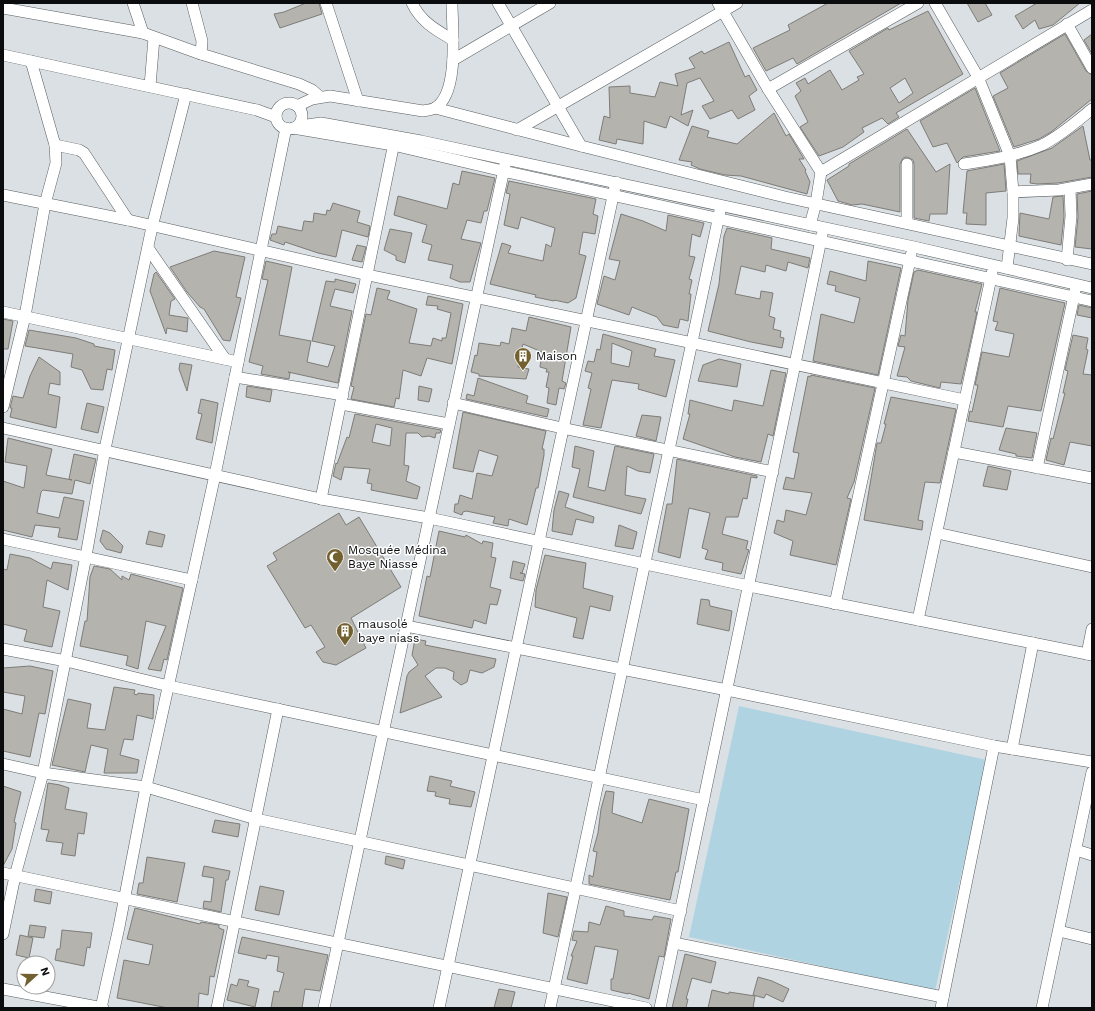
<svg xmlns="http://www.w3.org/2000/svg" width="1095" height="1011" font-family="'Work Sans',sans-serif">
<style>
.green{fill:#b0d3e2}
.building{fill:#b5b3ae;stroke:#7e7c78;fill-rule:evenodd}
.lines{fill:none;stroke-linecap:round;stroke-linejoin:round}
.minor-casing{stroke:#595e60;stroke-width:12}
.minor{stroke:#fff;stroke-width:11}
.labels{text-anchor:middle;stroke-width:3;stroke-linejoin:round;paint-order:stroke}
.poi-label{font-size:12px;fill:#0a0c0d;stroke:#fff;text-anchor:start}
</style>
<rect width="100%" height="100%" fill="#dae0e3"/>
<!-- green -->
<path class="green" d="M 739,706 L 987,760 L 935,991 L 689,937 Z"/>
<!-- building -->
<g class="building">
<path d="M 306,3 L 319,3 L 322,14 L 280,28 L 274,14 L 284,12 Z"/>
<path d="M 828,3 L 901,3 L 797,64 L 793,58 L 766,71 L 753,48 L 790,30 L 788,25 Z"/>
<path d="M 967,3 L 985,3 L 992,15 L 978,22 Z"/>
<path d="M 1037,3 L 1080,3 L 1053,25 L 1039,29 L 1035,20 L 1023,29 L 1015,16 Z"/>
<path d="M 928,11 L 963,74 L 896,113 L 899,117 L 888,124 L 882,118 L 862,128 L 864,132 L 843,147 L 819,156 L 800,127 L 808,122 L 795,96 L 801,91 L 796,83 L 805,78 L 808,84 L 830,70 L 842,90 L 859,80 L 857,77 L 864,74 L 849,51 L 888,28 L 889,30 ZM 905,78 L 913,93 L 899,103 L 890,88 Z"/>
<path d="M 1065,34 L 1086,71 L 1092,75 L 1092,99 L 1051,132 L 1039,139 L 1014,147 L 993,96 L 1008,88 L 1000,73 Z"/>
<path d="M 1092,34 L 1092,54 L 1084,40 Z"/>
<path d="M 729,42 L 745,77 L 749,75 L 757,90 L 749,96 L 755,110 L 738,119 L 732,110 L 710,119 L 702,106 L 714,101 L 700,78 L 687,83 L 681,115 L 693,110 L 688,126 L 670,116 L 666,128 L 644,121 L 643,144 L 617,139 L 616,144 L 599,140 L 604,116 L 610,118 L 609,87 L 630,86 L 630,93 L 655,97 L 660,82 L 678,86 L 675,74 L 695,68 L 689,58 L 702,51 L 704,54 Z"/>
<path d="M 975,88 L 1000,151 L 963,157 L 957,163 L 947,143 L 933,147 L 920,121 Z"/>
<path d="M 774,113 L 786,136 L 789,134 L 804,159 L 799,159 L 806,170 L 805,171 L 810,182 L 807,194 L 741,176 L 725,175 L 700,169 L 691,165 L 692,162 L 679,160 L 692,126 L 709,131 L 707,137 L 737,144 Z"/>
<path d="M 1083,126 L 1090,160 L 1092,160 L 1092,177 L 1058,183 L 1037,184 L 1030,183 L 1031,174 L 1018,174 L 1017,161 L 1052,148 Z"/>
<path d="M 907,129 L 936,172 L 950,164 L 947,214 L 930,214 L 929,221 L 914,218 L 914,164 L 913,160 L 907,157 L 903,158 L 900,164 L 900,212 L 862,204 L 852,205 L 838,201 L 827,180 L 849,166 L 849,164 Z"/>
<path d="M 1004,164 L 1006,191 L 986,193 L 986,225 L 966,224 L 967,213 L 963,213 L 967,171 Z"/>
<path d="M 462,171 L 495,178 L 487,211 L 484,211 L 481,223 L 467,220 L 461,239 L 481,243 L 470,282 L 460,282 L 450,278 L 453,265 L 428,260 L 432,245 L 422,242 L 427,225 L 394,215 L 398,196 L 447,209 L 453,183 L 459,185 Z"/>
<path d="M 509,181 L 596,199 L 593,214 L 598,216 L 595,234 L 583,232 L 579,254 L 586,256 L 576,298 L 568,303 L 554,300 L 554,301 L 535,297 L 536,295 L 490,284 L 502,243 L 511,246 L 508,253 L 543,261 L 546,244 L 551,247 L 555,228 L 521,217 L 518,229 L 504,225 L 510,194 L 506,193 Z"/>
<path d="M 1092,191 L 1092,249 L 1075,247 L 1078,217 L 1077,194 Z"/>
<path d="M 1063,196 L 1064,216 L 1061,245 L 1019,236 L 1020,213 L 1049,219 L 1053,197 Z"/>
<path d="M 333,203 L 360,211 L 357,222 L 370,226 L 368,237 L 342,230 L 336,257 L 318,253 L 285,242 L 284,245 L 270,240 L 272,234 L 276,234 L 278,226 L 302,231 L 304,221 L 313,222 L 314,213 L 326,215 L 327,210 L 330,211 Z"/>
<path d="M 621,214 L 643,221 L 666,231 L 668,215 L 704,223 L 700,237 L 692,234 L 689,256 L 695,257 L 689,279 L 692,280 L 689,294 L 691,294 L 688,321 L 680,319 L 678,328 L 663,325 L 657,317 L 632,307 L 629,315 L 597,304 L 604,276 L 615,280 L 620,261 L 609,259 Z"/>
<path d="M 727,228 L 772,238 L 771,249 L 810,258 L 808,268 L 788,262 L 786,271 L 766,265 L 765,272 L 741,266 L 735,294 L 760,299 L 761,291 L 773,293 L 769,316 L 775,318 L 773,329 L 781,331 L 780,337 L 784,338 L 782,348 L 751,342 L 708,331 L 719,284 L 724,236 Z"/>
<path d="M 390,229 L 412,233 L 405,263 L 396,260 L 396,256 L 384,250 Z"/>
<path d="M 357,245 L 366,247 L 362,262 L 352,260 Z"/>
<path d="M 214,251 L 245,257 L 236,297 L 241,298 L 230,341 L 223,340 L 204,309 L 200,307 L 187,292 L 170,267 Z"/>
<path d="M 266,261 L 292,267 L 279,335 L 311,341 L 307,362 L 328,367 L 335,346 L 312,341 L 326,281 L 335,282 L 335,279 L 356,284 L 353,293 L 335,289 L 330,306 L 352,311 L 338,383 L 288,372 L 290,373 L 289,379 L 261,374 L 263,366 L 249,362 L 268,280 L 262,279 Z"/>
<path d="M 868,261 L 901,268 L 878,375 L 813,361 L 821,314 L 854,323 L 860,298 L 835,291 L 836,286 L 827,284 L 830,271 L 866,281 Z"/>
<path d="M 918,270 L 982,284 L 975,312 L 977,312 L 961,384 L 941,382 L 940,388 L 911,381 L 907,377 L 897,376 L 905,347 L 898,346 L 901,335 L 905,336 L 908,300 L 914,272 Z"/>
<path d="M 156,272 L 175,299 L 171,301 L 169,315 L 188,318 L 187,332 L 167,328 L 166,334 L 150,291 L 154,274 Z"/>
<path d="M 377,288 L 390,291 L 387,299 L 417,309 L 409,343 L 431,346 L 433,338 L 442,341 L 442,338 L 446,338 L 451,313 L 437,309 L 438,306 L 426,305 L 428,296 L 463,304 L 452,364 L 427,358 L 421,376 L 403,370 L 399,399 L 396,398 L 394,407 L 351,399 L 354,387 L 351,386 L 366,314 L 371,315 Z"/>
<path d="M 1000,288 L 1065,303 L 1041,411 L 1008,406 L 1003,427 L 968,421 L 970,411 L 972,412 L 978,385 L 975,385 L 982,352 L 1009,357 L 1014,334 L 995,330 L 998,322 L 993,321 Z"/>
<path d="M 1079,305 L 1092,308 L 1092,318 L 1077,315 Z"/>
<path d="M 529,317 L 571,327 L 562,381 L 566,383 L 564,389 L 559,388 L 556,405 L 547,403 L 549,388 L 546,387 L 549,372 L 546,372 L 547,369 L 540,367 L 542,352 L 523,344 L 518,367 L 529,369 L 526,379 L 479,376 L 479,374 L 471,372 L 475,355 L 477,356 L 479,343 L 500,346 L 501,342 L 509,344 L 512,328 L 526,331 Z"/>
<path d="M 3,319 L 13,321 L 8,349 L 3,349 Z"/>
<path d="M 29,330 L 76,338 L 94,344 L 94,346 L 115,350 L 112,370 L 107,369 L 103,390 L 91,389 L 82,370 L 71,367 L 73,354 L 25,346 Z"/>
<path d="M 603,334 L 656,349 L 654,356 L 675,360 L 666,397 L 638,389 L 639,384 L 612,380 L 601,428 L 583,425 L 591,389 L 588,388 L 592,373 L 585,371 L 588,361 L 594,362 L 597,349 L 600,350 ZM 612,343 L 632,351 L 629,367 L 611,363 Z"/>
<path d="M 1073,335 L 1088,338 L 1086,349 L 1088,350 L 1083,374 L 1092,375 L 1092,446 L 1070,442 L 1064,465 L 1046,460 L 1051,438 L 1053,439 L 1065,393 L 1063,393 L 1068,371 L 1065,370 Z"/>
<path d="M 39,357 L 60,372 L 60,385 L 50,383 L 48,394 L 60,397 L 56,428 L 10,417 L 12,408 L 10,408 L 13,396 L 23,398 L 30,376 Z"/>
<path d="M 719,359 L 741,364 L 737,387 L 698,381 L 703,365 Z"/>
<path d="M 180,363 L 192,365 L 187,391 L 179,369 Z"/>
<path d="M 771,370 L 786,373 L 773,436 L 768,434 L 761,462 L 735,457 L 683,439 L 690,414 L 688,414 L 690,400 L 732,411 L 734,400 L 763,406 Z"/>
<path d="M 811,375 L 875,388 L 854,482 L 847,498 L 851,499 L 836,565 L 790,555 L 793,541 L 774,533 L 777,520 L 784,522 L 786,510 L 806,515 L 812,493 L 783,489 L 786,477 L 794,479 L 799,453 L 793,452 L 808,376 L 810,377 Z"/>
<path d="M 478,378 L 528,396 L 526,403 L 549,409 L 547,417 L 466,399 L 467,394 L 474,396 Z"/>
<path d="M 247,386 L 272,390 L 270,402 L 246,397 Z"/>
<path d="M 419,386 L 432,389 L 429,402 L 418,400 Z"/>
<path d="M 891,397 L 956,409 L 940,483 L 925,482 L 918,520 L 923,521 L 922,530 L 864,520 L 877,443 L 881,443 L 886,424 L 884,424 Z"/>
<path d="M 201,399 L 218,403 L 212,443 L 196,439 L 202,414 L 198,413 Z"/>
<path d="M 87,403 L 104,407 L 98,433 L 81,429 Z"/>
<path d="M 463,412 L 546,431 L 542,449 L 544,449 L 544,455 L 538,488 L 536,488 L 527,525 L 509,519 L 508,526 L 493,523 L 495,517 L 466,511 L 463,512 L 462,515 L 454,512 L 455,504 L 458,504 L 460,495 L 472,499 L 477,473 L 492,476 L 498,456 L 479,450 L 473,472 L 453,468 Z"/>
<path d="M 355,414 L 441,430 L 440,433 L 436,433 L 435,438 L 429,436 L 422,437 L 418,433 L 406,433 L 404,465 L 409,466 L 406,481 L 420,487 L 417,499 L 371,490 L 372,484 L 367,483 L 370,469 L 344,467 L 341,480 L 333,476 L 336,463 L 337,464 L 347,437 L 349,438 ZM 376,424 L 392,428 L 390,446 L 372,442 Z"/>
<path d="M 642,415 L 661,417 L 656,441 L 636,436 Z"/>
<path d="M 1006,428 L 1037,433 L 1032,458 L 1016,456 L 1016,454 L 999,450 Z"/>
<path d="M 8,438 L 52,449 L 46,475 L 72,480 L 69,479 L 74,454 L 96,459 L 90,484 L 75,480 L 72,494 L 43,490 L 41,492 L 37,513 L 59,518 L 64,497 L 84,501 L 77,540 L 58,537 L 60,528 L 35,525 L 32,537 L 3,530 L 3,481 L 24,488 L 27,466 L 5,462 Z"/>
<path d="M 575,446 L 594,451 L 588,487 L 605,491 L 615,446 L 654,454 L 650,473 L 638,471 L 627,466 L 625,495 L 646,499 L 641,514 L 573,497 L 580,469 L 572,467 Z"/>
<path d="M 677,459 L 757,476 L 757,478 L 751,477 L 747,499 L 743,498 L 738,517 L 726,517 L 722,534 L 748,541 L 746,549 L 749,550 L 741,574 L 722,570 L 723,563 L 705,559 L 708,550 L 702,548 L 710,513 L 689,508 L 680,558 L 658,552 L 667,504 L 672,504 Z"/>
<path d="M 988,466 L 1011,471 L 1007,490 L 983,486 Z"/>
<path d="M 559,491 L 569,494 L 565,507 L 594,517 L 593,523 L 576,519 L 572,535 L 552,531 L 554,510 Z"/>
<path d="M 339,513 L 346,525 L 359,517 L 401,587 L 351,618 L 366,648 L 336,665 L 323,662 L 316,652 L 325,647 L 311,625 L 305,628 L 267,566 L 277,560 L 273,553 Z"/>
<path d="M 619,525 L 637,532 L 633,549 L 615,546 Z"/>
<path d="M 103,530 L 110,533 L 123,546 L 121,553 L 106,549 L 100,541 Z"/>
<path d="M 149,531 L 165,535 L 162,547 L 146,544 Z"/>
<path d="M 439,531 L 465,537 L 466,535 L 482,544 L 483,541 L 493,543 L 491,557 L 496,558 L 490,587 L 501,590 L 497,605 L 490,604 L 486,624 L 474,620 L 472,628 L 419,616 L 427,576 L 430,577 Z"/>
<path d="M 10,554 L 30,558 L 51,569 L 53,562 L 72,565 L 68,590 L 47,580 L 43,607 L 60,611 L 52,647 L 24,641 L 27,630 L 3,624 L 3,569 L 7,570 Z"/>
<path d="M 545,555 L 586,563 L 583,588 L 613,596 L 610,611 L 590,606 L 583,639 L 573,637 L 577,618 L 535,607 L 536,590 Z"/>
<path d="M 513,561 L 525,564 L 522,573 L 520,573 L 525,574 L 523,581 L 510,578 Z"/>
<path d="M 94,566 L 110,569 L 122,580 L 122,576 L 129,580 L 131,574 L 183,588 L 167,660 L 164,659 L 161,671 L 148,669 L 166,626 L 146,621 L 138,669 L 126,665 L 128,656 L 80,646 L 85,621 L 87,621 L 90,577 Z"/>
<path d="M 701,599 L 709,600 L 710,606 L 732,611 L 729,631 L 697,624 Z"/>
<path d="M 415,639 L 426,641 L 425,645 L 496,659 L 494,667 L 482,673 L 470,670 L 467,682 L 461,685 L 453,679 L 454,672 L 445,668 L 436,668 L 425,676 L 442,697 L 400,713 L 407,676 L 409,672 L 418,665 L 412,655 Z"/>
<path d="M 30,666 L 53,671 L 45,714 L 39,713 L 30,757 L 3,751 L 3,709 L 22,714 L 25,696 L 3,692 L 3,668 Z"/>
<path d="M 114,687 L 135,690 L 134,694 L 137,695 L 138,693 L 154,695 L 153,719 L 137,715 L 133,740 L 124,739 L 120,755 L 139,760 L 137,773 L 104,773 L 108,749 L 91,745 L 85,772 L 52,765 L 68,699 L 91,704 L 87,728 L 105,730 Z"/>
<path d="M 430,776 L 452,781 L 450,786 L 475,792 L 471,807 L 449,804 L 450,799 L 435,796 L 436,792 L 427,791 Z"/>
<path d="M 48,783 L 60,785 L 69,788 L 65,809 L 87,813 L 84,834 L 78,833 L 75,856 L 61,854 L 63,843 L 46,841 L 49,830 L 41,829 Z"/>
<path d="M 3,786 L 21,792 L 14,822 L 16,823 L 12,849 L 3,866 Z"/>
<path d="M 606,791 L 614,792 L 612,813 L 642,823 L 649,799 L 689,809 L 678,872 L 676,872 L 670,900 L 589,884 L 589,875 L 593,877 L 597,852 L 593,851 L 598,833 L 601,809 Z"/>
<path d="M 215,820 L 240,824 L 238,837 L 212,832 Z"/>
<path d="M 386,856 L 405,860 L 403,869 L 385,864 Z"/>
<path d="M 147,857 L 185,863 L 177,902 L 137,894 L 139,883 L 143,883 Z"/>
<path d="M 204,866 L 230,871 L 228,880 L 226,880 L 221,912 L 203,908 L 204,901 L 211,902 L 214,878 L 202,876 Z"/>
<path d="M 260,886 L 284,891 L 279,915 L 255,910 Z"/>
<path d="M 36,889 L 52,892 L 50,904 L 34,901 Z"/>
<path d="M 548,893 L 567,897 L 558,937 L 543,933 Z"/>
<path d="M 606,906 L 624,911 L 624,916 L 652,920 L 654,916 L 671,919 L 664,957 L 659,956 L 649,999 L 628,993 L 628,994 L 611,990 L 611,979 L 613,979 L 618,950 L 595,946 L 587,984 L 567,979 L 573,956 L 571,956 L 577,941 L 572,940 L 574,931 L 588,932 L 589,922 L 600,925 Z"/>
<path d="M 135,908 L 200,924 L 201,922 L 219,925 L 219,928 L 224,930 L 214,977 L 210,976 L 208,995 L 199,993 L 198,1008 L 168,1008 L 117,998 L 124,960 L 149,965 L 153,945 L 127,939 Z"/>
<path d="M 30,925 L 46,927 L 44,938 L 28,936 Z"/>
<path d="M 62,930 L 92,933 L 90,948 L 87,947 L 84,966 L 55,960 L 57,949 L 60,949 Z"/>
<path d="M 20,935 L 33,938 L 29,958 L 16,955 Z"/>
<path d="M 242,937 L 328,955 L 320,991 L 305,989 L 302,1008 L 271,1008 L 274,991 L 279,992 L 284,973 L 277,971 L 279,957 L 267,955 L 266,959 L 238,953 Z"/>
<path d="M 685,954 L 716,962 L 711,983 L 692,978 L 686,999 L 688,999 L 686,1008 L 672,1008 Z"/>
<path d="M 758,977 L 772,981 L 789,989 L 783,1002 L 766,994 L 764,998 L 753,995 Z"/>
<path d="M 239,979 L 249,981 L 247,986 L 259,989 L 255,1007 L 227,1000 L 231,984 L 237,986 Z"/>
<path d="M 499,989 L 515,992 L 511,1008 L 494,1008 Z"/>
<path d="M 712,990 L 729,994 L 729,992 L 755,996 L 753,1008 L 708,1008 Z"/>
</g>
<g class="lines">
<!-- minor casing -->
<g class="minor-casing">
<g id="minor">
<path d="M 133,3 L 143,33"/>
<path d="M 192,3 L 202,41 L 201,54"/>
<path d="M 326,3 L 358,101"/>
<path d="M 412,3 C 421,22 436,30 453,40"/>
<path d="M 498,3 L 581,146"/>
<path d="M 718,3 L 768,89 L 821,172 L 816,203 L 810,225"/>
<path d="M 935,3 L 978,77 L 1010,156 L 1013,192 L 1013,218 L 1007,268"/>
<path d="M 3,8 L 143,33 L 201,54 L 299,84 L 312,90 L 320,97"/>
<path d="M 1067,24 L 1092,68"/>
<path d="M 3,55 L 257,110 L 276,117"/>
<path d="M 453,60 L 550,3"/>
<path d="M 150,86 L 154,38"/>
<path d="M 768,89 L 918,3"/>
<circle cx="289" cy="116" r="13"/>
<path d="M 297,106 L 312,99 L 330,96 L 423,111 C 427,110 432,110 435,108 C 460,93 452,28 452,3"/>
<path d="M 435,108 L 581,146 L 785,197 L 1092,264"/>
<path d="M 300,126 L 321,123 L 421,141 L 914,247 L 1092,288"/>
<path d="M 293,128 L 393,145 L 503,171 L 1092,301"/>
<path d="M 517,130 L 737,3"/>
<path d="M 55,145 L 79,150 L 84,153 L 128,220"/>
<path d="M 964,164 C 991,160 1017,156 1042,145 C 1060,136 1076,122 1092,109"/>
<path d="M 821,172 L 1092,10"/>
<path d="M 1013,192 L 1059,190 L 1092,184"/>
<path d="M 3,195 L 128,220 L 368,275 L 965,400"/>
<path d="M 907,223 L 907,164"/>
<path d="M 148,248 L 225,359"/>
<path d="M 1067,260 L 1071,216 L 1070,189"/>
<path d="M 3,312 L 238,362"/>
<path d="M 235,377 L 343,395"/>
<path d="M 453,403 L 562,428 L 773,472"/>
<path d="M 341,404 L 449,424"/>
<path d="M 3,407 L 25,316 L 45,204 L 56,163 L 55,145 L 31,61"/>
<path d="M 3,428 L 321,499 L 429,518 L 749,586 L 1092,655"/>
<path d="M 954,452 L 1092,478"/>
<path d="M 1037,468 L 1075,291"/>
<path d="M 321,499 L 395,138"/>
<path d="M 937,533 L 1092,567"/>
<path d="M 3,539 L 192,580"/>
<path d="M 835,604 L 911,255"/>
<path d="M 918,620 L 992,273"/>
<path d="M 406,626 L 727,690 L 994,746 L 1092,762"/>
<path d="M 3,649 L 66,661 L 169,686 L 704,800"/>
<path d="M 1087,654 L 1092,629"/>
<path d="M 1012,749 L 1033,643"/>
<path d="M 3,764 L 43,773 L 146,787 L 256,819 L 681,911"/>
<path d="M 1076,850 L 1092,855"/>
<path d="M 3,873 L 646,1008"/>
<path d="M 1059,931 L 1092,939"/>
<path d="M 3,934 L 15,876 L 43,773 L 86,556 L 105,449 L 152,227 L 186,94"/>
<path d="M 674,943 L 943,997"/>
<path d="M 3,989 L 103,1008"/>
<path d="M 101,1008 L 119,927 L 146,787 L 215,475 L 286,128"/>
<path d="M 217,1008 L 278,709"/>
<path d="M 324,1008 L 506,160"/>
<path d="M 439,1008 L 616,182"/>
<path d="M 550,1008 L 721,206"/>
<path d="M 660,1008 L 822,235"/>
<path d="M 941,1008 L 994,746"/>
<path d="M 1042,1008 L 1092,772"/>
</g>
</g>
<!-- minor -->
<use href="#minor" class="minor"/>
</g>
<!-- icons -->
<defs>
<g id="building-pin" transform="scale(0.9)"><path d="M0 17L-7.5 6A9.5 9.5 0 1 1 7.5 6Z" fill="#72612f" stroke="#fff"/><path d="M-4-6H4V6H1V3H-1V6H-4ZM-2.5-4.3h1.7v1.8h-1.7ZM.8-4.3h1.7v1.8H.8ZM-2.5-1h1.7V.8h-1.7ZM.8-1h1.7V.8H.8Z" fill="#fff"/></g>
<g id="mosque-pin" transform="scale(0.9)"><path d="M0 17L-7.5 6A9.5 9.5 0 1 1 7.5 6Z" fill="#72612f" stroke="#fff"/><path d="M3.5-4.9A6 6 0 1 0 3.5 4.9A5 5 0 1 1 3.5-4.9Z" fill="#fff"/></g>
</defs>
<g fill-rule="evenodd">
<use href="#building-pin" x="523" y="356"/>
<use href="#mosque-pin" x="335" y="557"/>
<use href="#building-pin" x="345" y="631"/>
</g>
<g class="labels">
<!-- poi labels -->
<g class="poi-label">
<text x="536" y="360">Maison</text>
<text x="348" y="554">Mosquée Médina<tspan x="348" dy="14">Baye Niasse</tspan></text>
<text x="358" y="628">mausolé<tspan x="358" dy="14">baye niass</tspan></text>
</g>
</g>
<!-- border -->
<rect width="1095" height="1011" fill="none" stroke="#0a0c0d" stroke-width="8"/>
<!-- north arrow -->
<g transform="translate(36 975) rotate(69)"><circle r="19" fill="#ffffff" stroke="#9d9e9e"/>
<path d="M0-3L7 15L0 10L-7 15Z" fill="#72612f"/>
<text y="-6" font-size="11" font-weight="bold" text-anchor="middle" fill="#0a0c0d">N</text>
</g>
</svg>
